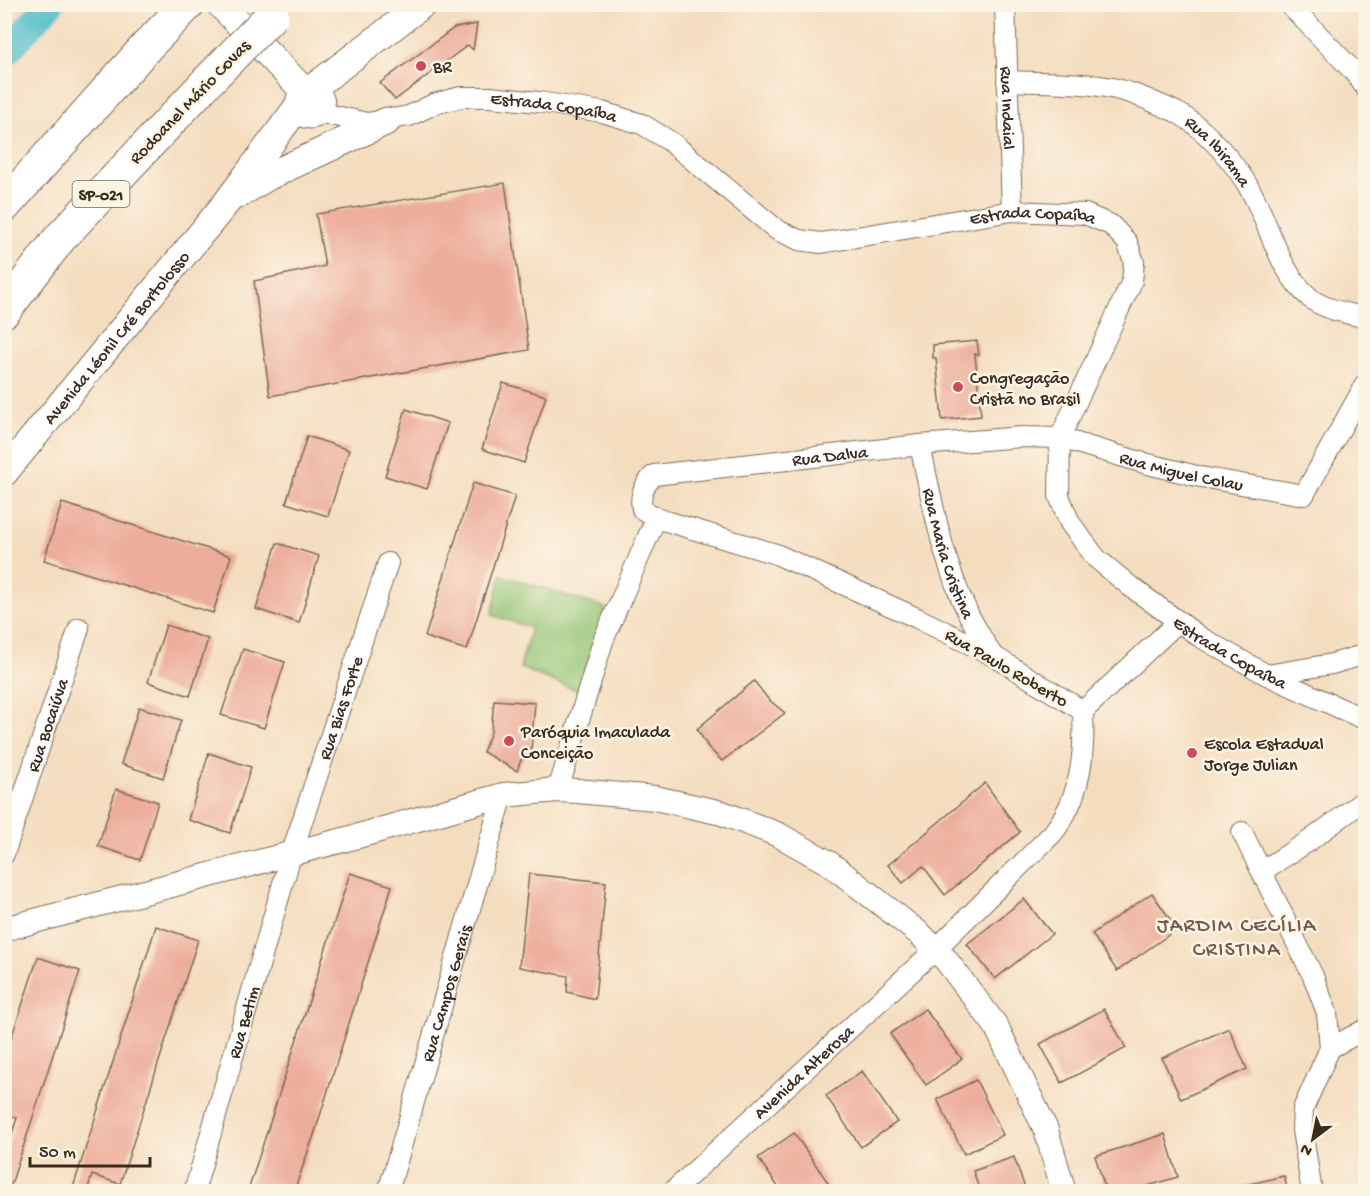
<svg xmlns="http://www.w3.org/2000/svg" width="1370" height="1196" font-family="'Gochi Hand',sans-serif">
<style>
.green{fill:#94c575;stroke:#68784a;stroke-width:1.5}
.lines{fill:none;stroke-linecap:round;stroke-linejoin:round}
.river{stroke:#51bdca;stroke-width:28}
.building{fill:#edad9b}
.minor-casing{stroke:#7c6956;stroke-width:22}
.tertiary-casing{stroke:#7c6956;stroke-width:26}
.secondary-casing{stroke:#7c6956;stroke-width:29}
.motorway-casing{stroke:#7c6956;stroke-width:35}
.minor{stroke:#fff;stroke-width:20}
.tertiary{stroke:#fff;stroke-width:24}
.secondary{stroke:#fff;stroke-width:27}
.motorway{stroke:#fff;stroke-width:33}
.motorway-bridge-casing{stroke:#7c6956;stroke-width:35;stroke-linecap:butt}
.motorway-bridge{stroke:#fff;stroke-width:33}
.poi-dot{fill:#d1495b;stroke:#fcf5e5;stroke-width:2}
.labels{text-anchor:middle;stroke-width:5;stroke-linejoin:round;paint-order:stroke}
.shield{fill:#fcf5e5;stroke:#75675a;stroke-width:1.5}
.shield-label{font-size:16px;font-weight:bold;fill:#3b2a1e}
.poi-label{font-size:18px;fill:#3b2a1e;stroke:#fcf5e5;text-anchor:start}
.street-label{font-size:18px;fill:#3b2a1e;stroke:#fcf5e5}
.quarter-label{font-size:21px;letter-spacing:1.5px;fill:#79584a;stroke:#fcf5e5}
</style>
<rect width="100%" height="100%" fill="#fcf5e5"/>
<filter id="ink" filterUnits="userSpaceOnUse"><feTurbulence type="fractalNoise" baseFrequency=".0167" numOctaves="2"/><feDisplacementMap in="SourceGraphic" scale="12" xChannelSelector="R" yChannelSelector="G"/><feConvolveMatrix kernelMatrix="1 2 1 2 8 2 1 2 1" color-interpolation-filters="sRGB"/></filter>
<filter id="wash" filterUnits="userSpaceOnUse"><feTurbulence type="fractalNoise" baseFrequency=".008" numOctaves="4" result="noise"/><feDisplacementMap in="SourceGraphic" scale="24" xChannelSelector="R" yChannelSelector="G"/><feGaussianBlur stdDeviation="1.35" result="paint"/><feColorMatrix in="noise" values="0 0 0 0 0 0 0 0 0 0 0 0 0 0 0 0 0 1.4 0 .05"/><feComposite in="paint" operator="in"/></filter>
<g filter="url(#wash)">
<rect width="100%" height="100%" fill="#f4ddbf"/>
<!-- green -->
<path class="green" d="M 501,575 L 606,608 L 578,691 L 520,668 L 531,628 L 492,615 Z"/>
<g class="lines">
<!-- river -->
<path class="river" d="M 4,54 L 50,4"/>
</g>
<g id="blocks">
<!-- building -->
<g class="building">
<path d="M 477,24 L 473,50 L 468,45 L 395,100 L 380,83 L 454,28 Z"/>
<path d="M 505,183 L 529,350 L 270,396 L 254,281 L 325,266 L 316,214 Z"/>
<path d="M 977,341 L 979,355 L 975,354 L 981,416 L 942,420 L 936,358 L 933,358 L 933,345 Z"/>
<path d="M 503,383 L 546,396 L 524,463 L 482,449 Z"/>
<path d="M 406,409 L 448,423 L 427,489 L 385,476 Z"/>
<path d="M 307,436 L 349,450 L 328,516 L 286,503 Z"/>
<path d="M 473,483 L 515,496 L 467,650 L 425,637 Z"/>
<path d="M 62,503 L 231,556 L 213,613 L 44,560 Z"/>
<path d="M 277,543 L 319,556 L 299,623 L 256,609 Z"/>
<path d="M 166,625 L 208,639 L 190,696 L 148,682 Z"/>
<path d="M 243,649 L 285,662 L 264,728 L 221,715 Z"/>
<path d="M 754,681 L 768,699 L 785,713 L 722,761 L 708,747 L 697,729 Z"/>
<path d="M 494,700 L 535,703 L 531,751 L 521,760 L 517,771 L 483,752 L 491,732 Z"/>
<path d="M 139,707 L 181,720 L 163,778 L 121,764 Z"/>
<path d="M 209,753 L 251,767 L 230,833 L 188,820 Z"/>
<path d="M 985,783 L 1020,832 L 945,895 L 923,866 L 903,883 L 888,865 Z"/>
<path d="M 116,789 L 158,802 L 140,860 L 98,846 Z"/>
<path d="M 350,873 L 392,886 L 314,1135 L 294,1191 L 248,1191 Z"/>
<path d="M 529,874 L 606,882 L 595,999 L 567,992 L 568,976 L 519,967 Z"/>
<path d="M 1152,893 L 1177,929 L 1117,971 L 1092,934 Z"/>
<path d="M 1024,899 L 1052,934 L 995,979 L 967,944 Z"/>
<path d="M 156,926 L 198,940 L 175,1011 L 120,1184 L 92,1175 L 87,1191 L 72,1191 Z"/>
<path d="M 38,957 L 80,971 L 9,1191 L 4,1191 L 4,1159 L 17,1118 L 4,1113 L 4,1060 Z"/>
<path d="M 925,1009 L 962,1059 L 926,1085 L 890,1034 Z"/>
<path d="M 1104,1009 L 1126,1048 L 1062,1083 L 1040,1044 Z"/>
<path d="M 1229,1028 L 1247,1069 L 1181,1099 L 1162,1058 Z"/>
<path d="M 862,1071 L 897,1122 L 861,1147 L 826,1096 Z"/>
<path d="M 976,1080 L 1003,1135 L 964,1154 L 937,1099 Z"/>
<path d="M 794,1133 L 829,1184 L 819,1191 L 781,1191 L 758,1158 Z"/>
<path d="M 1165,1134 L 1178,1177 L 1131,1191 L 1106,1191 L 1095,1156 Z"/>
<path d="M 1014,1157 L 1026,1191 L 980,1191 L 973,1171 Z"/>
<path d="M 1284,1176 L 1288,1191 L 1241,1191 L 1241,1186 Z"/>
</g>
</g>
</g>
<g filter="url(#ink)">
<use href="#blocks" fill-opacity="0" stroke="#7c6956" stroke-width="1.5"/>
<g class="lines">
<!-- minor casing -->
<g class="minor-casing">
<g id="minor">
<path id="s1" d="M 1005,4 L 1012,211"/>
<path d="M 1289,4 L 1354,72 L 1366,88"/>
<path id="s2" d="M 1007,81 C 1044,83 1084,81 1120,90 C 1139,95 1159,104 1176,112 C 1205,127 1238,166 1253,195 C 1271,230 1279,271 1310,298 C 1325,310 1348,313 1366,318"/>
<path id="s3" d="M 318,112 L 367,123 L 409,116 L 434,104 L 461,97 L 490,97 L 539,102 L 602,112 L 642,124 L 671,142 L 777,230 L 799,240 L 821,243 L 1012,211 L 1085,214 L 1111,225 L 1127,242 L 1134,262 L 1132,281 L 1060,438 L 1059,496 L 1070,523 L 1096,558 L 1131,587 L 1200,637 L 1267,675 L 1366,720"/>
<path id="s4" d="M 920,445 C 932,501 942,559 967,611 C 974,626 984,641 992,655"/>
<path d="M 1267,675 L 1332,664 L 1366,654"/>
<path id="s5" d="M 1083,711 L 992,655 L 917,618 L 776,554 L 656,518 L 642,509 C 639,495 644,485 654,475 L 920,445 L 1022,437 L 1060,438 L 1144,463 L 1201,477 L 1304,495 L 1366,383"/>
<path d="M 1083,711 L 1179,621"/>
<path d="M 558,790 L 603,641 L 656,518"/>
<path d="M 1242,832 L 1313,976 L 1327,1013 L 1330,1048 L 1303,1109 L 1302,1130 L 1312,1192"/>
<path id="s6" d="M 4,854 L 79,628"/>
<path d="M 1262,871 L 1309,841 L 1366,799"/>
<path d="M 1330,1048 L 1366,1029"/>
<path id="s7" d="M 194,1192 L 292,852 L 388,563"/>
<path id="s8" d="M 388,1192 L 503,795"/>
<path id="s9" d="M 672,1192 L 935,950 L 1053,833 C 1081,797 1085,755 1083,711"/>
<path d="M 1365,1192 L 1366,1191"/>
</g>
</g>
<!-- tertiary casing -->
<g class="tertiary-casing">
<path id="tertiary" d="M 4,929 L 362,835 L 503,795 L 558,790 L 577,791 L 655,798 L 722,813 L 779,835 L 829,863 L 920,934 L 946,960 L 996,1026 L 1046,1130 L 1064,1192"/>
</g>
<!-- secondary casing -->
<g class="secondary-casing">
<g id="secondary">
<path d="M 220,4 L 306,93 L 423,4"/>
<circle cx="310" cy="104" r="11"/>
<path d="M 238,195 L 269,176 L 387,121"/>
<path id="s10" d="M 4,473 L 227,202 L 299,105"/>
</g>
</g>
<!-- motorway casing -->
<g class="motorway-casing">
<g id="motorway">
<path d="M 4,206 L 148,45 L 188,4"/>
<path d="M 4,311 L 60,238 L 206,83"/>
</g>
</g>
<!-- minor -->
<use href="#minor" class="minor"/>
<!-- tertiary -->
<use href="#tertiary" class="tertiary"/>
<!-- secondary -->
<use href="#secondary" class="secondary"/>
<!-- motorway -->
<use href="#motorway" class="motorway"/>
<!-- motorway-bridge casing -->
<g class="motorway-bridge-casing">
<path id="motorway-bridge" d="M 206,83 L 272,15"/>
</g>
<!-- motorway-bridge -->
<use href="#motorway-bridge" class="motorway-bridge"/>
</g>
</g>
<!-- markers -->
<g class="poi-dot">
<circle cx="421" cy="66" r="6"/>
<circle cx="958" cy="387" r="6"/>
<circle cx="509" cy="741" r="6"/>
<circle cx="1192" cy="753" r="6"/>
</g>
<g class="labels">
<!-- shield labels -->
<rect class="shield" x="72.5" y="181" width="57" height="26" rx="4.5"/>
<g class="shield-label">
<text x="101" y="200">SP-021</text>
</g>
<!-- poi labels -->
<g class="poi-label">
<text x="433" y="72">BR</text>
<text x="970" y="383">Congregação<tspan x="970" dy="21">Cristã no Brasil</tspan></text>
<text x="521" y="737">Paróquia Imaculada<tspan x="521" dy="21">Conceição</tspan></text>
<text x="1204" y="749">Escola Estadual<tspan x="1204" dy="21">Jorge Julian</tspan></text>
</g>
<!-- street labels -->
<g class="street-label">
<text transform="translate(189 101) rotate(-46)" y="6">Rodoanel Mário Covas</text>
<text dy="6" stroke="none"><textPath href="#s3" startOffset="242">Estrada Copaíba</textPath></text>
<text dy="6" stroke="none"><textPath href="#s1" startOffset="104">Rua Indaial</textPath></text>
<text dy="6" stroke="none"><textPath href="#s2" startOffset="232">Rua Ibirama</textPath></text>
<text dy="6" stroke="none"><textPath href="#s3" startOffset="765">Estrada Copaíba</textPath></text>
<text dy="6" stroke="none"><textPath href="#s10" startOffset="176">Avenida Léonil Cré Bortolosso</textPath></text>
<text dy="6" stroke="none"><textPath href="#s5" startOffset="702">Rua Dalva</textPath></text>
<text dy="6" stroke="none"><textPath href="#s5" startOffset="1059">Rua Miguel Colau</textPath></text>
<text dy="6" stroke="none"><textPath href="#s4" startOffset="112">Rua Maria Cristina</textPath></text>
<text dy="6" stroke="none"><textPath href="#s3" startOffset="1377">Estrada Copaíba</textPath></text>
<text transform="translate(1007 667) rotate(30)" y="6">Rua Paulo Roberto</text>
<text dy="6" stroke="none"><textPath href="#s7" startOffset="506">Rua Bias Forte</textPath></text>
<text dy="6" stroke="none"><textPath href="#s6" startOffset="136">Rua Bocaiúva</textPath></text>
<text dy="6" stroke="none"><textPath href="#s8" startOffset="207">Rua Campos Gerais</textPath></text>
<text dy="6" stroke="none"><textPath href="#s7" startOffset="177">Rua Betim</textPath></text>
<text dy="6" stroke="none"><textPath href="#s9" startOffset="178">Avenida Alterosa</textPath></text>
</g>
<!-- quarter labels -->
<g class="quarter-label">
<text x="1237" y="931">JARDIM CECÍLIA<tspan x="1237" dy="24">CRISTINA</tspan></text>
</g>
</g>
<!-- margin -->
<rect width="1370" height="1196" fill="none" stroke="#fcf5e5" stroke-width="24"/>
<!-- north arrow -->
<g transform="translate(1313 1139) rotate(212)" stroke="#fcf5e5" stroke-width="4.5" paint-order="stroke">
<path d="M0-4.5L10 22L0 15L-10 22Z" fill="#3b2a1e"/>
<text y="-9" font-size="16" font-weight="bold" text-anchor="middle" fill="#3b2a1e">N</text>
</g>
<!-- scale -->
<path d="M30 1157v9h120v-9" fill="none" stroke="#3b2a1e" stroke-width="3"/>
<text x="39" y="1157" font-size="18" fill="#3b2a1e" stroke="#fcf5e5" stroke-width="4.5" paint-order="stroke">50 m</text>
</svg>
